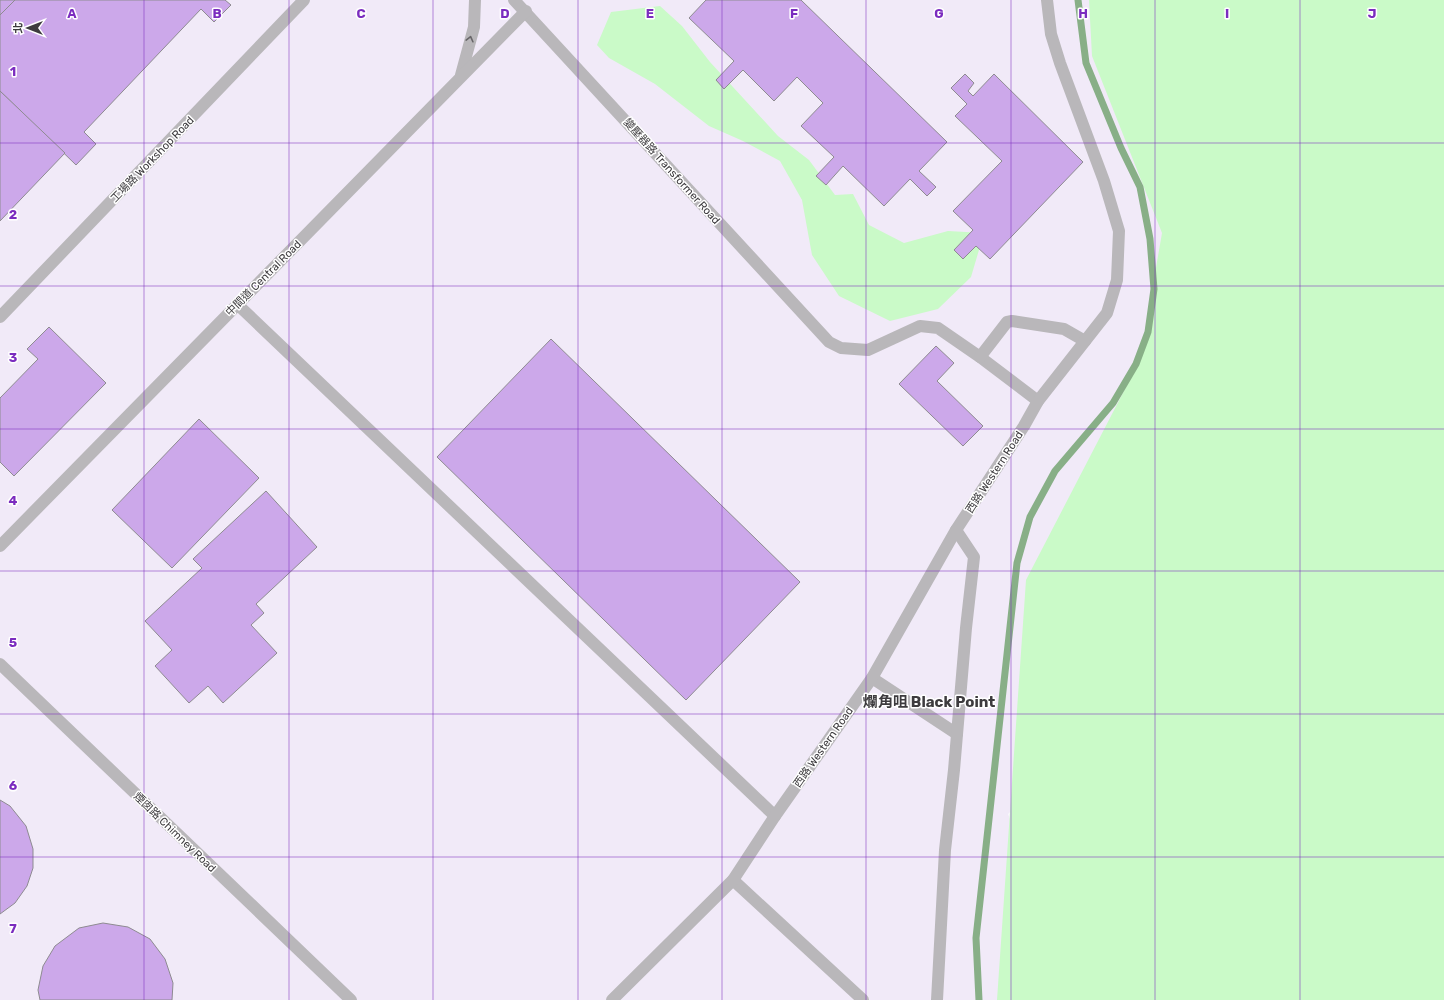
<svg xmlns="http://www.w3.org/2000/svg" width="1444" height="1000" font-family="Rubik,'Noto Sans TC',sans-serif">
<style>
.built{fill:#f1eaf8}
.green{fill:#cafac8}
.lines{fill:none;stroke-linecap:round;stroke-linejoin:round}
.stream{stroke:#88af87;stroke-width:7}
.building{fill:#cca8ea;stroke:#8e8b91}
.lane{stroke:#b9b7ba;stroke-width:12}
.oneway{stroke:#686669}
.grid{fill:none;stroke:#7b2cbf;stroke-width:1;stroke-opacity:0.55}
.labels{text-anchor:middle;stroke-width:3;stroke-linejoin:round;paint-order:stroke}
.street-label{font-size:11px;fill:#3d3b3e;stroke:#fff}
.district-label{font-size:15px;font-weight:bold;fill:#3d3b3e;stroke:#fff}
.grid-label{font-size:13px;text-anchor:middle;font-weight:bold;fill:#7b2cbf;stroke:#fff;stroke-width:3;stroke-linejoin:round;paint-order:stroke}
</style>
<rect width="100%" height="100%" fill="#fbf8fe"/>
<!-- built -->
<path class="built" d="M 0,0 L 1345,0 L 1444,382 L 1008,814 L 1086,1000 L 0,1000 Z"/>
<!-- green -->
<g class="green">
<path d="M 1089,0 L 1444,0 L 1444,1000 L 997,1000 L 1026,580 L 1140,360 L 1162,233 L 1092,56 Z"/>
<path d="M 660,6 L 682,26 L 710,62 L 778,136 L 809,160 L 835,195 L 853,194 L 869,225 L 904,243 L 948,231 L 984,233 L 971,277 L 938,309 L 890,321 L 839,296 L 812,255 L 802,200 L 780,161 L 743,141 L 709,126 L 655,84 L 609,58 L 597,45 L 611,12 Z"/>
</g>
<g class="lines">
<!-- stream -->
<path class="stream" d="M 979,1000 L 976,938 L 1017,563 L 1030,517 L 1055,471 L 1113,403 L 1136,364 L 1148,332 L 1154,289 L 1150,239 L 1140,187 L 1121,148 L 1086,63 L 1078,0"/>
</g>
<!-- building -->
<g class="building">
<path d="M 0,0 L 15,0 L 0,15 Z"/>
<path d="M 15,0 L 225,0 L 231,5 L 214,22 L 201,9 L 84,132 L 96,144 L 76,165 L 0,91 L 0,15 Z"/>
<path d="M 706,0 L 801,0 L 947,142 L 919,171 L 936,187 L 927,196 L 910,179 L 884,206 L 843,166 L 826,185 L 816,176 L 834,157 L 801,126 L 823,103 L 797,77 L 774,101 L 743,70 L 724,89 L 716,80 L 734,61 L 689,18 Z"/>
<path d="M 965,74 L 974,83 L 968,91 L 973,96 L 994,74 L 1083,162 L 990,259 L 976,246 L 963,259 L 954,250 L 973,230 L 953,211 L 1002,161 L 955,116 L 967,104 L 951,88 Z"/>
<path d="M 0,91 L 65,153 L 0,221 Z"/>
<path d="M 49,327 L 106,383 L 14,476 L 0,462 L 0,398 L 38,359 L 27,349 Z"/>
<path d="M 551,339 L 800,582 L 686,700 L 437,457 Z"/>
<path d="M 936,346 L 954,363 L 937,381 L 983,426 L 963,446 L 899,384 Z"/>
<path d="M 199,419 L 259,478 L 172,568 L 112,510 Z"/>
<path d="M 266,491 L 317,547 L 256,604 L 264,613 L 251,625 L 277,653 L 223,703 L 208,686 L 189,703 L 155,666 L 172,650 L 145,621 L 202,568 L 193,559 Z"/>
<path d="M 0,800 L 10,806 L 26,826 L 33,849 L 33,868 L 27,886 L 15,903 L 0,914 Z"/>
<path d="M 103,923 L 128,927 L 150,939 L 165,959 L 173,983 L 172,1000 L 40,1000 L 38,990 L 43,966 L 55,946 L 79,928 Z"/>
</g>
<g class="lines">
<!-- lane -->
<g class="lane">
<path d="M 514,0 L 829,342 L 841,348 L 868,350 L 920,326 L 938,328 L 980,357 L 1038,401"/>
<path d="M 461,75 L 474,27 L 475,0"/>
<path d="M 237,304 L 775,816"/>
<path d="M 0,317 L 304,0"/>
<path d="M 980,357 L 1007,322 L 1012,321 L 1064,329 L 1085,341"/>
<path d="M 0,546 L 526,11"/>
<path d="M 0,664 L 351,1000"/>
<path d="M 872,678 L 957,734"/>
<path d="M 733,880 L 863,1000"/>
<path d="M 612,1000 L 733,880 L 775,816 L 872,678 L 956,530 L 1024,426 L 1038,401 L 1107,313 L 1117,280 L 1119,231 L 1104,181 L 1060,63 L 1051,34 L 1047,0"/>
<path d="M 937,1000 L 945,850 L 954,770 L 966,628 L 974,557 L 956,530"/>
</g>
</g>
<!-- one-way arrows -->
<defs><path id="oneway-chevron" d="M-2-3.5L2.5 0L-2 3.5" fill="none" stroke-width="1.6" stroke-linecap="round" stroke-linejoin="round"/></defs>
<use class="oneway" href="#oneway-chevron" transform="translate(470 39) rotate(-76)"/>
<!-- grid -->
<path class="grid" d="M 144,0 L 144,1000M 289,0 L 289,1000M 433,0 L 433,1000M 578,0 L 578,1000M 722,0 L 722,1000M 866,0 L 866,1000M 1011,0 L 1011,1000M 1155,0 L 1155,1000M 1300,0 L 1300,1000M 0,143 L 1444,143M 0,286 L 1444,286M 0,429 L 1444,429M 0,571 L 1444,571M 0,714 L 1444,714M 0,857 L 1444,857"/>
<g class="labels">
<!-- street labels -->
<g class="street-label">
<text transform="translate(152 159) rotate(-46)" y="4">工場路 Workshop Road</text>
<text transform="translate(672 171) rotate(48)" y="4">變壓器路 Transformer Road</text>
<text transform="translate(263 278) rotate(-45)" y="4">中間道 Central Road</text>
<text transform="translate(994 472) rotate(-57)" y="4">西路 Western Road</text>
<text transform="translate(823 747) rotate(-55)" y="4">西路 Western Road</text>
<text transform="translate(175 832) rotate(44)" y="4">煙囱路 Chimney Road</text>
</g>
<!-- district labels -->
<g class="district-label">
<text x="929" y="707">爛角咀 Black Point</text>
</g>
</g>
<g class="grid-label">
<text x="72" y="18">A</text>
<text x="217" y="18">B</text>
<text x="361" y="18">C</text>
<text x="505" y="18">D</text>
<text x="650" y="18">E</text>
<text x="794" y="18">F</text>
<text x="939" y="18">G</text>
<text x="1083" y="18">H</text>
<text x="1227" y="18">I</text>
<text x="1372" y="18">J</text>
<text x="13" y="76">1</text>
<text x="13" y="219">2</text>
<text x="13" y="362">3</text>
<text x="13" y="505">4</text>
<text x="13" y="647">5</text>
<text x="13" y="790">6</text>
<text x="13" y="933">7</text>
</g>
<!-- north arrow -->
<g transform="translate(28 28) rotate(270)" stroke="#ffffff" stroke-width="3" paint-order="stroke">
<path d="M0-3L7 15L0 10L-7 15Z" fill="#3d3b3e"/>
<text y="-6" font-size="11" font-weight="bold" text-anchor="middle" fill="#3d3b3e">北</text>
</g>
</svg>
